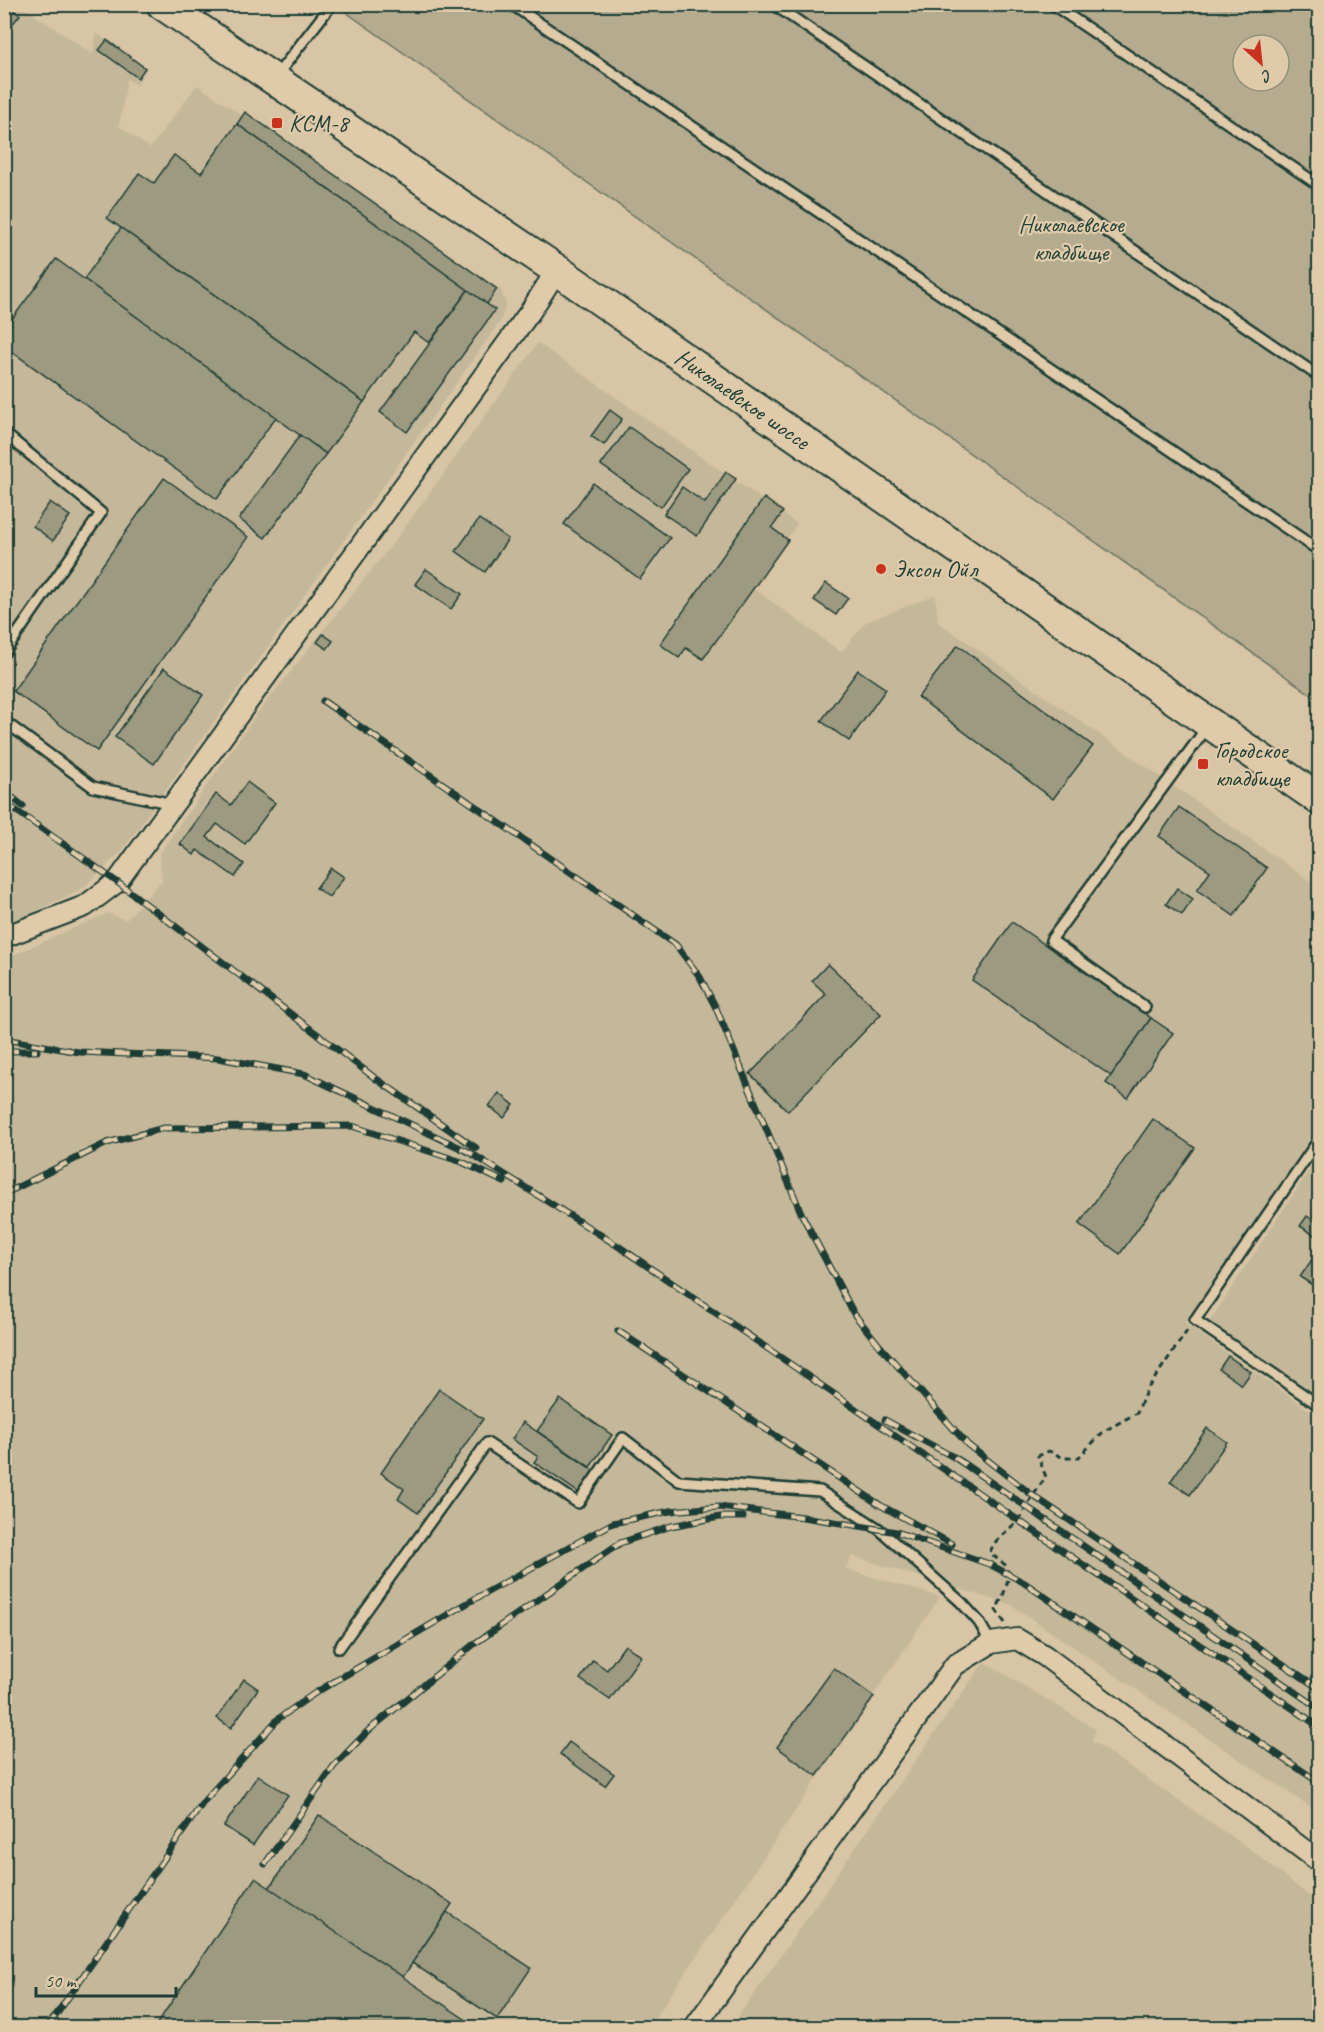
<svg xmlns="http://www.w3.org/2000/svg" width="1324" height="2032" font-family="Caveat,sans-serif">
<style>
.built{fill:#c5b89a}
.green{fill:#b5ac90;stroke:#6a7462;stroke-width:1.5;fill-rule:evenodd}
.building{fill:#9c9a80;stroke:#1f3d34;stroke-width:1.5}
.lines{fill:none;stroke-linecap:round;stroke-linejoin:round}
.lane-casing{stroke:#1f3d34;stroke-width:14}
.street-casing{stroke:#1f3d34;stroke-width:24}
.primary-casing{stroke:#1f3d34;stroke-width:34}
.path{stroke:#1f3d34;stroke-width:3;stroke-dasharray:6 4.5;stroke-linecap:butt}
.lane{stroke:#dfcbaa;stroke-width:9}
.street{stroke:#dfcbaa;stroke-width:20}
.primary{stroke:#dfcbaa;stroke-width:30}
.rail-casing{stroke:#1f3d34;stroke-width:7}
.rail{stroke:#dfcbaa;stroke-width:4.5;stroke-dasharray:14;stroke-linecap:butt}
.poi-dot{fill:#c8321e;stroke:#dfcbaa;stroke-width:2}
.labels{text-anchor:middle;stroke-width:4.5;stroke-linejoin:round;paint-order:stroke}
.poi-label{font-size:24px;fill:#1f3d34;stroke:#dfcbaa;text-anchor:start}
.park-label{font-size:24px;fill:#264339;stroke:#dfcbaa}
.street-label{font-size:24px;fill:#1f3d34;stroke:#dfcbaa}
</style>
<rect width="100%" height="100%" fill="#d7c5a5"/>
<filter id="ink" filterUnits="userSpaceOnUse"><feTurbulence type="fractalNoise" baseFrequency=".0167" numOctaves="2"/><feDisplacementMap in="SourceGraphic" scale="12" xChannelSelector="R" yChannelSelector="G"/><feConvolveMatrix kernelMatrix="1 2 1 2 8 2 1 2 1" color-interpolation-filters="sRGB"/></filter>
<g filter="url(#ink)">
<!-- built -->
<g class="built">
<path d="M 4,5 L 20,5 L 93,54 L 96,33 L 147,68 L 137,85 L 127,79 L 119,126 L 150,148 L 197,85 L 501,290 L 506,304 L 500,322 L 122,851 L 83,888 L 4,927 Z"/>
<path d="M 538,343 L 797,524 L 753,588 L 841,652 L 866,622 L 935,595 L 938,622 L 1319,887 L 1319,1127 L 1185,1323 L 1319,1417 L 1319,1813 L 1011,1605 L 852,1556 L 845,1569 L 940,1597 L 649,2027 L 5,2027 L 4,959 L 108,913 L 126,920 L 162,880 L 159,854 L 256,715 L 397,538 Z"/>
<path d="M 1319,1155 L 1319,1397 L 1208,1324 Z"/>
<path d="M 984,1662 L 1096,1729 L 1092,1741 L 1254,1852 L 1319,1904 L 1319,2027 L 731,2027 Z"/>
</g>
<!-- green -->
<path class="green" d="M 336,5 L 1319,5 L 1319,700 ZM 1243,45 L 1279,45 L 1279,81 L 1243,81 Z"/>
<!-- building -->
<g class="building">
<path d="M 4,4 L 20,15 L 4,34 Z"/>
<path d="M 107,40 L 145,68 L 138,78 L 99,50 Z"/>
<path d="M 245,112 L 497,289 L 487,304 L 237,124 Z"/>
<path d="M 237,124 L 468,290 L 429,343 L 414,332 L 364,402 L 107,218 L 139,173 L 154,183 L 174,155 L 201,173 Z"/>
<path d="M 121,228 L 364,402 L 326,454 L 84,279 Z"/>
<path d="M 56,259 L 276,417 L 217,499 L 4,346 L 4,330 Z"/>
<path d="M 468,290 L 495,310 L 407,432 L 380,412 Z"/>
<path d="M 610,410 L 622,419 L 604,445 L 591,436 Z"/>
<path d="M 629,427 L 688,469 L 661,507 L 601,465 Z"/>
<path d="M 300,435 L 326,454 L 265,538 L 239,519 Z"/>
<path d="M 726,472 L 736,479 L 697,536 L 664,514 L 682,487 L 705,503 Z"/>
<path d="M 164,478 L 248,537 L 97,751 L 13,691 Z"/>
<path d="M 593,483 L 670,538 L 640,579 L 564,524 Z"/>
<path d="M 764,498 L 783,512 L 772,528 L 788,540 L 703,659 L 686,648 L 679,658 L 660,644 Z"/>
<path d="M 50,502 L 70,516 L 53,541 L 33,526 Z"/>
<path d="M 479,519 L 508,539 L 485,572 L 456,551 Z"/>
<path d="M 426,569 L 462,594 L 451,609 L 415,584 Z"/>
<path d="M 826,583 L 848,598 L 836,615 L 814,600 Z"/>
<path d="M 323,634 L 333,641 L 327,649 L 317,642 Z"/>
<path d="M 958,645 L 1093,746 L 1053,799 L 918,697 Z"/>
<path d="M 164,668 L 203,695 L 154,764 L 115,737 Z"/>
<path d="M 858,670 L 886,689 L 849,741 L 821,721 Z"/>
<path d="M 247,782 L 275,803 L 245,844 L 217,824 L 207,837 L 244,864 L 235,877 L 197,850 L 194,855 L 180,844 L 216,794 L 231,805 Z"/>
<path d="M 1179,807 L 1267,868 L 1234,916 L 1197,890 L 1210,871 L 1159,836 Z"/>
<path d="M 331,868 L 344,877 L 329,897 L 316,888 Z"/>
<path d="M 1177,888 L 1193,899 L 1182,915 L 1166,904 Z"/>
<path d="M 1012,922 L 1151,1018 L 1111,1076 L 972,980 Z"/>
<path d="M 828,964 L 881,1014 L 788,1111 L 750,1074 L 826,994 L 812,981 Z"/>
<path d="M 1151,1018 L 1173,1033 L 1128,1098 L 1106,1083 Z"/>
<path d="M 499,1093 L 514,1105 L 504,1118 L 489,1106 Z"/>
<path d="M 1153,1119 L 1195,1148 L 1120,1254 L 1079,1224 Z"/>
<path d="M 1307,1216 L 1320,1225 L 1317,1237 L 1300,1226 Z"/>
<path d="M 1320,1248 L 1320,1290 L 1300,1277 Z"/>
<path d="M 1228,1356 L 1251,1372 L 1242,1385 L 1219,1369 Z"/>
<path d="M 439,1389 L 483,1419 L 418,1513 L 398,1499 L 404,1489 L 381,1473 Z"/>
<path d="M 560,1399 L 612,1435 L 590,1467 L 537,1431 Z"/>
<path d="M 523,1422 L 594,1471 L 579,1493 L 534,1462 L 538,1457 L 512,1439 Z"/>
<path d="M 1207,1428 L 1227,1442 L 1190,1495 L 1170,1482 Z"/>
<path d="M 625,1645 L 641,1656 L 610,1700 L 580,1679 L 593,1660 L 607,1670 Z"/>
<path d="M 834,1668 L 874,1697 L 817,1776 L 777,1747 Z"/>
<path d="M 244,1679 L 258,1689 L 231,1728 L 217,1718 Z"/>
<path d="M 569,1742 L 614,1774 L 605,1786 L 560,1754 Z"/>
<path d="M 258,1775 L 288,1795 L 253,1845 L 224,1826 Z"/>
<path d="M 319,1815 L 452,1904 L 403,1977 L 269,1888 Z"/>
<path d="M 255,1878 L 403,1977 L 478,2028 L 154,2028 Z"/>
<path d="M 447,1912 L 531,1968 L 497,2019 L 412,1963 Z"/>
</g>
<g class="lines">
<!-- lane casing -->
<g class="lane-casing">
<g id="lane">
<path d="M 511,4 L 1320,551"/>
<path d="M 773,4 L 1320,377"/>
<path d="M 1052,4 L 1320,186"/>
<path d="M 277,75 L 332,4"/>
<path d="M 4,433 L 101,513 L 4,653"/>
<path d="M 4,721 L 93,787 L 173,804"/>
<path d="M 1145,1007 L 1051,940 L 1208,726"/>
<path d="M 1320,1138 L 1195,1320 L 1320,1406"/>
<path d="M 339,1648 L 487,1443 L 578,1503 L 623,1438 L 679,1481 L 820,1491 L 879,1529 L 915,1561 L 961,1602 L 979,1622 L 991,1643"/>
</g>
</g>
<!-- street casing -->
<g class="street-casing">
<g id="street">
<path d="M 4,937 L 85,906 L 117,882 L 530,312 L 557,270"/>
<path d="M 694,2028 L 955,1665 L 991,1643 L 1017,1639 L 1045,1656 L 1320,1862"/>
</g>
</g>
<!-- primary casing -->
<g class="primary-casing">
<g id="primary">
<path id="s1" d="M 162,4 L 557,270 L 1320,800"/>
</g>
</g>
<!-- path -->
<path class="path" d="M 1005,1623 L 996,1610 C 1001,1600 1013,1578 1006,1566 C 1003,1562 994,1557 990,1553 C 994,1537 1011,1531 1020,1517 C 1029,1503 1036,1490 1046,1477 L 1038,1456 L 1049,1451 L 1064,1458 L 1078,1458 L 1104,1431 L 1137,1413 L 1146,1391 L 1187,1331"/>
<!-- lane -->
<use href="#lane" class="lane"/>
<!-- street -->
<use href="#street" class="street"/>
<!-- primary -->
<use href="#primary" class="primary"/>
<!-- rail casing -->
<g class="rail-casing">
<g id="rail">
<path d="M 323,701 L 676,945 L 700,977 L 716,1008 L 802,1215 L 854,1314 L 879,1345 L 968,1445 L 1032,1495 L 1320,1689"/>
<path d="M 4,791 L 23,806"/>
<path d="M 4,802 L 117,882 L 375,1078 L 476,1148"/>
<path d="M 4,1039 L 79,1052 L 218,1058 L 304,1074 L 469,1152 L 618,1246 L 1320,1727"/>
<path d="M 4,1051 L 37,1051"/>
<path d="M 4,1194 L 107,1143 L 164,1128 L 352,1126 L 462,1162 L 504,1182"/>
<path d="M 618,1331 L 880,1505 L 952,1544"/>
<path d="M 885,1420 L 959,1460"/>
<path d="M 954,1457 L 1320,1709"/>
<path d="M 265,1864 L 334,1766 L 369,1730 L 474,1644 L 620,1543 L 671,1526 L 720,1517 L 743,1517"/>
<path d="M 47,2028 L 204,1801 L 278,1719 L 315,1693 L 471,1601 L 613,1523 L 670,1511 L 719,1507 L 803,1517 L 897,1532 L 989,1564 L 1023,1582 L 1320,1783"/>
</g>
</g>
<!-- rail -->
<use href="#rail" class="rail"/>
</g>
</g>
<!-- markers -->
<g class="poi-dot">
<rect x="271" y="117" width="12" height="12" rx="3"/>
<circle cx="881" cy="569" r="6"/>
<rect x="1197" y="758" width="12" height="12" rx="3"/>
</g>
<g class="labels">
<!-- poi labels -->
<g class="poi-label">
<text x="289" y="131">КСМ-8</text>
<text x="893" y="577">Эксон Ойл</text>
<text x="1215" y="758">Городское<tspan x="1215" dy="28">кладбище</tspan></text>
</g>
<!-- park labels -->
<g class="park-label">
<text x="1071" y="232">Николаевское<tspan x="1071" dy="28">кладбище</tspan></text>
</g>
<!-- street labels -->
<g class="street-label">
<text dy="8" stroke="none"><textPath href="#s1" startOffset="702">Николаевское шоссе</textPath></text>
</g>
</g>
<!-- margin -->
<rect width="1324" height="2032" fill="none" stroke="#dfcbaa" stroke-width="24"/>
<rect x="12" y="12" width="1300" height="2008" fill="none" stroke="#1f3d34" stroke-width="2" filter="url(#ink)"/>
<!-- north arrow -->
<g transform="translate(1261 63) rotate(153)"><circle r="28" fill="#dfcbaa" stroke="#92927b" stroke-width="1.5"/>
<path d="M0-4.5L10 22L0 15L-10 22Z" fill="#c8321e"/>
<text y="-9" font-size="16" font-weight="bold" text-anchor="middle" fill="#1f3d34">С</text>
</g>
<!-- scale -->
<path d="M36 1987v9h140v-9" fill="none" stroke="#1f3d34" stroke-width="3"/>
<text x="45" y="1987" font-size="18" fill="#1f3d34" stroke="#dfcbaa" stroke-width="4.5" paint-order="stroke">50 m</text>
</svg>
